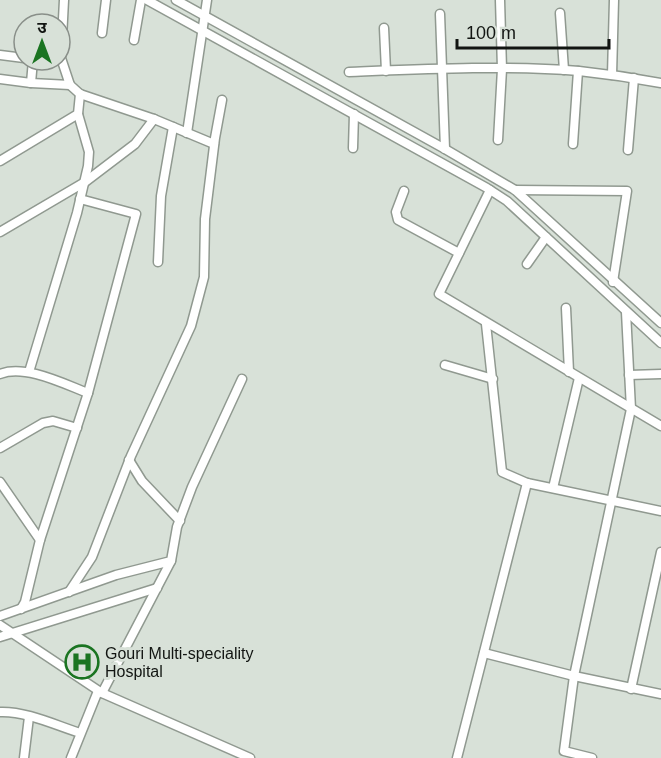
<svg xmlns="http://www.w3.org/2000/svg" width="661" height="758" font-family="Arial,'Noto Sans Devanagari',sans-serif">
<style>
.building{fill:url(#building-hatch)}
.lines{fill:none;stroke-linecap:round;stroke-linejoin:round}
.minor-casing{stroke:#909990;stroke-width:11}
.minor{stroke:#fff;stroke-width:8}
.labels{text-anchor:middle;stroke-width:6;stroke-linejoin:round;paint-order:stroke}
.poi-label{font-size:16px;fill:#121512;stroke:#d8e1d8;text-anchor:start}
</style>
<defs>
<pattern id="building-hatch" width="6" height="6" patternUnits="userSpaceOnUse" patternTransform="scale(1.5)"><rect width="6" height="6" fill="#446f43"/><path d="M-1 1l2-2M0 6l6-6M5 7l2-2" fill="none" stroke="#618260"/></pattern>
</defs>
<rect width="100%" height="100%" fill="#d8e1d8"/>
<!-- building -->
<path class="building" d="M 81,655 L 89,659 L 84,670 L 76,666 Z"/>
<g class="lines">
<!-- minor casing -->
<g class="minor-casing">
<g id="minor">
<path d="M 147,0 L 487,188 L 507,201 L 661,343"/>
<path d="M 176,0 L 445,149 L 515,190 L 661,323"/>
<path d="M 560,13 L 564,70"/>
<path d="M 440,14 L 445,149"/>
<path d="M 384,28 L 386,71"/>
<path d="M 102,33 L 106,0"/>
<path d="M 134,40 L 141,0"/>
<path d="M 0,55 L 24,58"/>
<path d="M 349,72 C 424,69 504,65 579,71 C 607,74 634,78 661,83"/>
<path d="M 612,75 L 614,0"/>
<path d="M 0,79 L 31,83 L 33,60"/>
<path d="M 31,83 L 70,85 L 61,58 L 64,0"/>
<path d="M 70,85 L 80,94 L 154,119 L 214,144"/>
<path d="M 187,133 L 207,0"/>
<path d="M 498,140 L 502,69 L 500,0"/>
<path d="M 573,144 L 578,71"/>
<path d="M 353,148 L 354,114"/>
<path d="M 628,150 L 634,78"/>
<path d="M 0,161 L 78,114 L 80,94"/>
<path d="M 490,190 L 439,294 L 661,426"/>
<path d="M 515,190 L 627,191 L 613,282"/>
<path d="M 404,191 L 396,212 L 398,220 L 459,253"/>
<path d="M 0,232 L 85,182 L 135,144 L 154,119"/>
<path d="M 158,262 L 161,196 L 173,127"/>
<path d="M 527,264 L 546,237"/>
<path d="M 566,308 L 569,372"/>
<path d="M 486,324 L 502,472 L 527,483 L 661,511"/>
<path d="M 445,365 L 493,379"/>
<path d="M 29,372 L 77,213 L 88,166 L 89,152 L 78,114"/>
<path d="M 0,374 C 25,364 64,384 88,393"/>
<path d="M 629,375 L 661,374"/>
<path d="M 0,448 L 43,423 L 53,421 L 77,428"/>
<path d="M 129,460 L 142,481 L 180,521"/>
<path d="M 0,482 L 40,540"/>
<path d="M 553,488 L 579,378"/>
<path d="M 69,592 L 92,557 L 131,456 L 191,326 L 204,277 L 205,219 L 215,138 L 222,100"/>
<path d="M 21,609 L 25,602 L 40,540 L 88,393 L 136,214 L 80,199"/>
<path d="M 0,616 L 116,575 L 171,561 L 177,527 L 192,487 L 242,379"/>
<path d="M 0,625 L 102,693 L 250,758"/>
<path d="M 0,637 L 157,588"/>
<path d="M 484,653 L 574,676 L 661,694"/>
<path d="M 631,689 L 661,552"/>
<path d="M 102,693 L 171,561"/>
<path d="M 0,712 C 26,711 55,725 80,733"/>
<path d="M 24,758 L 29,717"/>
<path d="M 71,758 L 98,691"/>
<path d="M 457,758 L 527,483"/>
<path d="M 592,758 L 564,751 L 574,676 L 631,409 L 626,312"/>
</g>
</g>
<!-- minor -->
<use href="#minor" class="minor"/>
</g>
<!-- icons -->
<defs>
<g id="hospital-ring" transform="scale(1.725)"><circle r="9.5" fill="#d8e1d8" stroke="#1a7421" stroke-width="1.5"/><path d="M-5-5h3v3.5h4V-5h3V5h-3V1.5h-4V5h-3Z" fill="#1a7421"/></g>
</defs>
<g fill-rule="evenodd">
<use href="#hospital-ring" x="82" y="662"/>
</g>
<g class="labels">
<!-- poi labels -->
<g class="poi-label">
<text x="105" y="659">Gouri Multi-speciality<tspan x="105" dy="18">Hospital</tspan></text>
</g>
</g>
<!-- north arrow -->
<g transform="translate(42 42)"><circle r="28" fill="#d8e1d8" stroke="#898f89" stroke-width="1.5"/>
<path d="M0-4.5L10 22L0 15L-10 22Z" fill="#1a7421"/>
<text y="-9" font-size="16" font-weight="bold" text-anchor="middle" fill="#121512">उ</text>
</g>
<!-- scale -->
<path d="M457 39v9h152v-9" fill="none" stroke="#121512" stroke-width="3"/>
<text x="466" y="39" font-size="18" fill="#121512" stroke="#d8e1d8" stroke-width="4.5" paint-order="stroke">100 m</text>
</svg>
